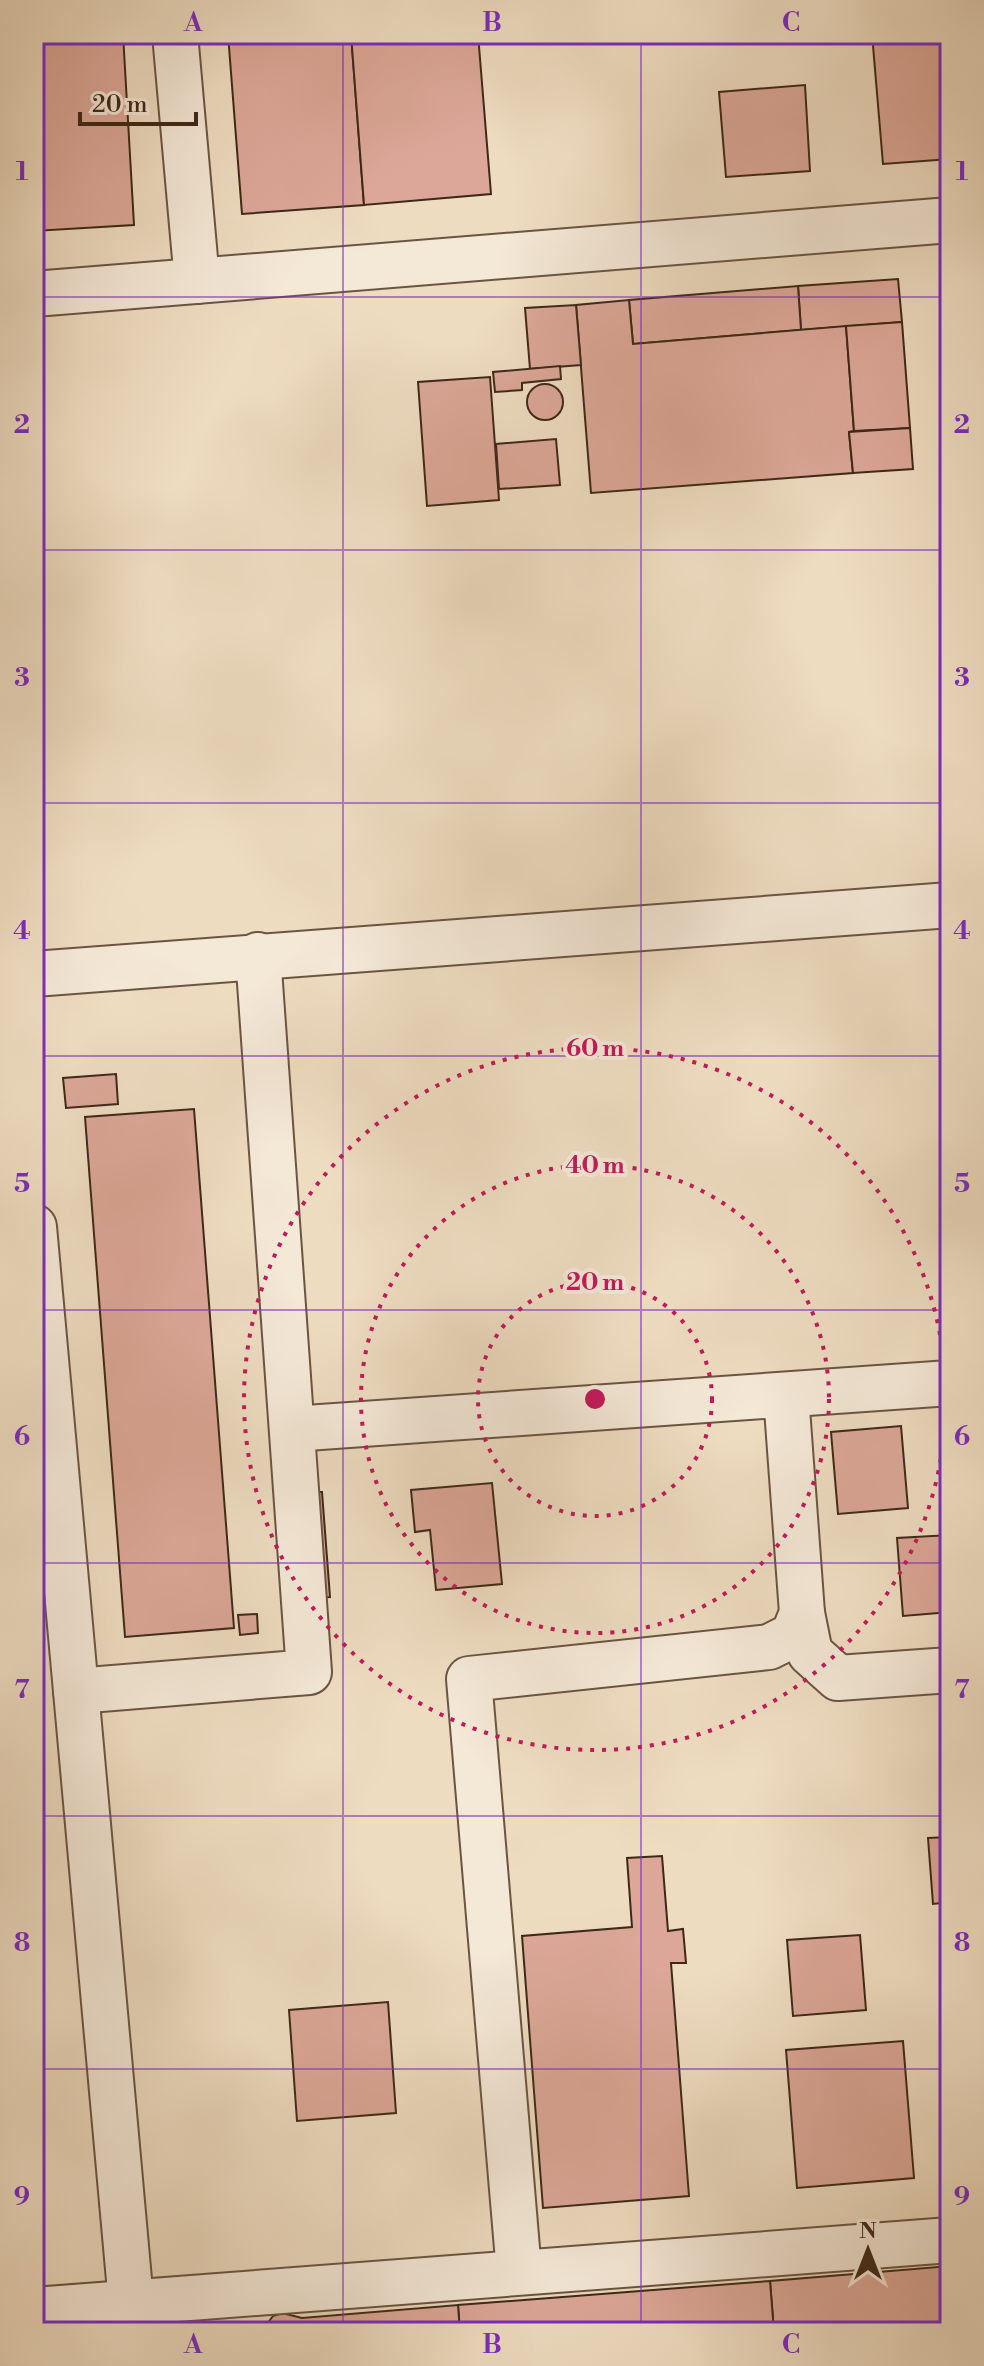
<svg xmlns="http://www.w3.org/2000/svg" width="984" height="2366" font-family="'Libre Bodoni',serif">
<style>
.building{fill:#dca798;stroke:#3e2818;stroke-width:2}
.lines{fill:none;stroke-linecap:round;stroke-linejoin:round}
.minor-casing{stroke:#6a5542;stroke-width:48}
.minor{stroke:#f4e8d7;stroke-width:44}
.grid{fill:none;stroke:#7b2cbf;stroke-width:2;stroke-opacity:0.55}
.ring{fill:none;stroke:#c2185b;stroke-width:4;stroke-dasharray:4 8}
.centre{fill:#c2185b;stroke:#f4e8d7;stroke-width:4}
.ring-label{font-size:24px;text-anchor:middle;font-weight:bold;fill:#c2185b;stroke:#f4e8d7;stroke-width:8;stroke-linejoin:round;paint-order:stroke}
.neatline{fill:none;stroke:#7b2cbf;stroke-width:3}
.grid-label{font-size:26px;text-anchor:middle;font-weight:bold;fill:#7b2cbf}
</style>
<rect width="100%" height="100%" fill="#eedcc1"/>
<filter id="stains"><feTurbulence type="fractalNoise" baseFrequency=".0025" numOctaves="4"/><feColorMatrix values="0 0 0 0 .2 0 0 0 0 .09 0 0 0 0 .02 0 0 0 .5 -.17"/></filter>
<radialGradient id="worn" r=".72"><stop offset=".6" stop-color="#630" stop-opacity="0"/><stop offset="1" stop-color="#630" stop-opacity=".3"/></radialGradient>
<!-- building -->
<g class="building">
<path d="M 34,34 L 123,34 L 134,225 L 34,231 Z"/>
<path d="M 228,34 L 351,34 L 364,205 L 242,214 Z"/>
<path d="M 351,34 L 478,34 L 491,194 L 364,205 Z"/>
<path d="M 872,34 L 950,34 L 950,159 L 883,164 Z"/>
<path d="M 805,85 L 810,171 L 726,177 L 719,92 Z"/>
<path d="M 898,279 L 902,322 L 801,330 L 798,286 Z"/>
<path d="M 798,286 L 801,330 L 633,344 L 629,300 Z"/>
<path d="M 629,300 L 633,344 L 846,326 L 854,431 L 849,432 L 853,473 L 591,493 L 576,305 Z"/>
<path d="M 576,305 L 581,365 L 530,369 L 525,308 Z"/>
<path d="M 902,322 L 910,428 L 854,431 L 846,326 Z"/>
<path d="M 560,366 L 561,379 L 522,383 L 522,390 L 495,392 L 493,372 Z"/>
<path d="M 490,377 L 499,500 L 427,506 L 418,382 Z"/>
<circle cx="545" cy="402" r="18"/>
<path d="M 910,428 L 913,469 L 853,473 L 849,432 Z"/>
<path d="M 556,439 L 560,485 L 499,489 L 496,444 Z"/>
<path d="M 116,1074 L 118,1104 L 66,1108 L 63,1078 Z"/>
<path d="M 194,1109 L 234,1628 L 125,1637 L 85,1117 Z"/>
<path d="M 901,1426 L 908,1508 L 838,1514 L 831,1432 Z"/>
<path d="M 492,1483 L 502,1584 L 436,1590 L 430,1530 L 415,1532 L 411,1490 Z"/>
<path d="M 308,1492 L 322,1492 L 330,1597 L 316,1598 Z"/>
<path d="M 950,1535 L 950,1612 L 903,1616 L 897,1538 Z"/>
<path d="M 257,1614 L 258,1633 L 240,1635 L 238,1615 Z"/>
<path d="M 950,1837 L 950,1902 L 933,1904 L 928,1838 Z"/>
<path d="M 662,1856 L 668,1931 L 683,1929 L 686,1963 L 671,1963 L 689,2196 L 543,2208 L 522,1936 L 632,1927 L 627,1858 Z"/>
<path d="M 860,1935 L 866,2010 L 793,2016 L 787,1940 Z"/>
<path d="M 388,2002 L 396,2113 L 297,2121 L 289,2010 Z"/>
<path d="M 903,2041 L 914,2178 L 797,2188 L 786,2050 Z"/>
<path d="M 950,2266 L 950,2332 L 774,2332 L 770,2281 Z"/>
<path d="M 770,2281 L 774,2332 L 460,2332 L 458,2305 Z"/>
<path d="M 458,2305 L 460,2332 L 261,2332 L 273,2316 L 282,2313 L 302,2318 Z"/>
</g>
<g class="lines">
<!-- minor casing -->
<g class="minor-casing">
<g id="minor">
<path d="M 175,34 L 197,281"/>
<path d="M 34,294 L 950,220"/>
<path d="M 34,974 L 950,905"/>
<path d="M 34,1227 L 76,1691 L 309,1672 L 258,955"/>
<path d="M 292,1429 L 950,1383"/>
<path d="M 802,1613 L 810,1653 L 838,1678 L 950,1670"/>
<path d="M 76,1691 L 131,2302 L 152,2332"/>
<path d="M 519,2272 L 469,1679 L 769,1647 L 793,1635 L 802,1613 L 786,1395"/>
<path d="M 34,2310 L 950,2240"/>
</g>
</g>
<!-- minor -->
<use href="#minor" class="minor"/>
</g>
<!-- grid -->
<path class="grid" d="M 343,34 L 343,2332M 641,34 L 641,2332M 34,297 L 950,297M 34,550 L 950,550M 34,803 L 950,803M 34,1056 L 950,1056M 34,1310 L 950,1310M 34,1563 L 950,1563M 34,1816 L 950,1816M 34,2069 L 950,2069"/>
<!-- distance rings -->
<g class="ring">
<circle cx="595" cy="1399" r="117"/>
<circle cx="595" cy="1399" r="234"/>
<circle cx="595" cy="1399" r="351"/>
</g>
<circle cx="595" cy="1399" r="12" class="centre"/>
<g class="ring-label">
<text x="595" y="1056">60 m</text>
<text x="595" y="1173">40 m</text>
<text x="595" y="1290">20 m</text>
</g>
<!-- margin -->
<rect width="984" height="2366" fill="none" stroke="#eedcc1" stroke-width="88"/>
<!-- north arrow -->
<g transform="translate(868 2250)" stroke="#f4e8d7" stroke-width="6" paint-order="stroke">
<path d="M0-6L14 30L0 20L-14 30Z" fill="#3e2818"/>
<text y="-12" font-size="22" font-weight="bold" text-anchor="middle" fill="#3e2818">N</text>
</g>
<!-- scale -->
<path d="M80 112v12h116v-12" fill="none" stroke="#3e2818" stroke-width="4"/>
<text x="92" y="112" font-size="24" fill="#3e2818" stroke="#f4e8d7" stroke-width="6" paint-order="stroke">20 m</text>
<rect x="44" y="44" width="896" height="2278" class="neatline"/>
<g class="grid-label">
<text x="193" y="31">A</text>
<text x="492" y="31">B</text>
<text x="791" y="31">C</text>
<text x="22" y="180">1</text>
<text x="962" y="180">1</text>
<text x="22" y="433">2</text>
<text x="962" y="433">2</text>
<text x="22" y="686">3</text>
<text x="962" y="686">3</text>
<text x="22" y="939">4</text>
<text x="962" y="939">4</text>
<text x="22" y="1192">5</text>
<text x="962" y="1192">5</text>
<text x="22" y="1445">6</text>
<text x="962" y="1445">6</text>
<text x="22" y="1698">7</text>
<text x="962" y="1698">7</text>
<text x="22" y="1951">8</text>
<text x="962" y="1951">8</text>
<text x="22" y="2205">9</text>
<text x="962" y="2205">9</text>
<text x="193" y="2353">A</text>
<text x="492" y="2353">B</text>
<text x="791" y="2353">C</text>
</g>
<rect width="100%" height="100%" filter="url(#stains)"/>
<rect width="100%" height="100%" fill="url(#worn)"/>
</svg>
